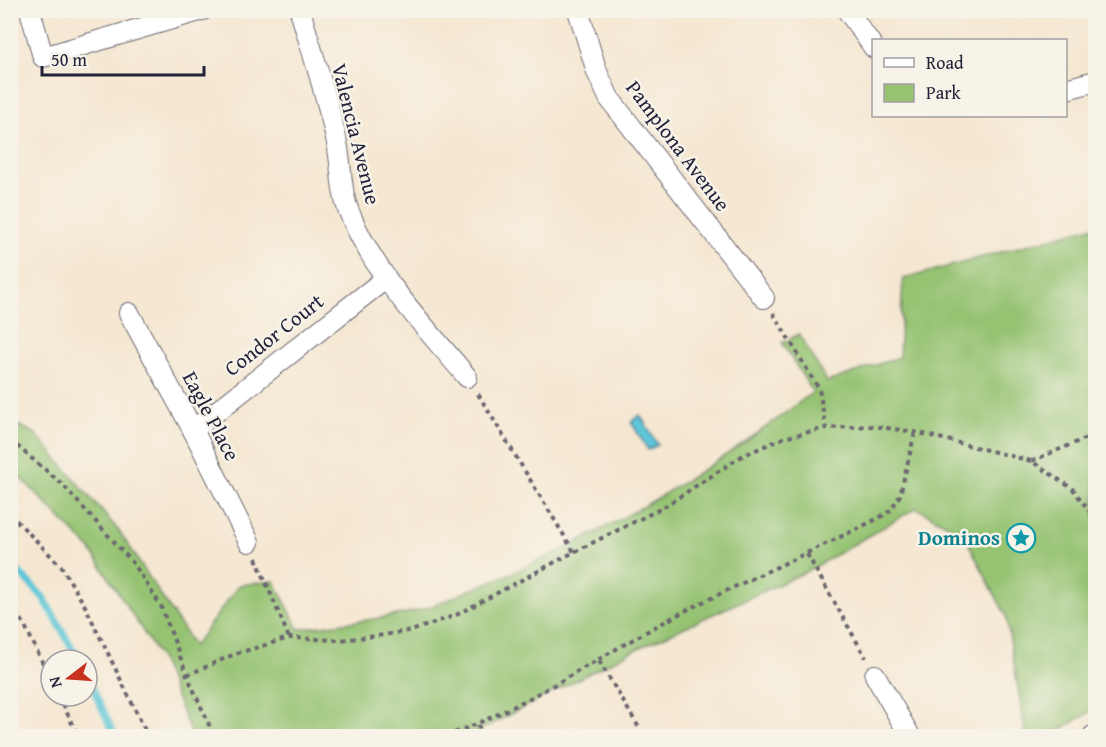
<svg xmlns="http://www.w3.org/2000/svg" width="1106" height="747" font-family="'Gentium Book Plus',serif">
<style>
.green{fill:#95c372;stroke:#5c7256;stroke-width:1.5}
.water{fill:#5dc6d8;stroke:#40748a;stroke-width:1.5}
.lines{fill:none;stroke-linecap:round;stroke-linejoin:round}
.stream{stroke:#5dc6d8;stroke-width:7}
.minor-casing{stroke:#6c6770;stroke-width:22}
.path{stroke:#6c6770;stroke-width:4;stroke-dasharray:4.5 4.5;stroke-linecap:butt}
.minor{stroke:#fff;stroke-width:20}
.labels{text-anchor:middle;stroke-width:5;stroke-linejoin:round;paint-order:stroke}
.street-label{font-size:21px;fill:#22223b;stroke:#f7f3e8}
.culture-label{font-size:21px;font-weight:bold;fill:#0d838f;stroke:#f7f3e8;text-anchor:end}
</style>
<rect width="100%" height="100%" fill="#f7f3e8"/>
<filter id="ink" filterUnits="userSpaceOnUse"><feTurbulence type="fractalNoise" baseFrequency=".0167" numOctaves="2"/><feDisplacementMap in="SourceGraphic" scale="12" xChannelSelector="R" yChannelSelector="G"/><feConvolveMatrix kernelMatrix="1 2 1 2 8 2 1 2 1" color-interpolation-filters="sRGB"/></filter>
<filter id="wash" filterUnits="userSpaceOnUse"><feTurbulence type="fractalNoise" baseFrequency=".008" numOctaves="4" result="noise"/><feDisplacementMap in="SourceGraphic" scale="24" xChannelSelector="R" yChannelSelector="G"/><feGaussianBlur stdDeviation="1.35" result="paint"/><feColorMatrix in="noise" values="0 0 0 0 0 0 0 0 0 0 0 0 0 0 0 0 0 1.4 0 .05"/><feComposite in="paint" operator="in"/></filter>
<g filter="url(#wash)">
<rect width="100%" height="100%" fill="#f5e7d1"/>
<!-- green -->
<path class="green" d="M 1095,226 L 1095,709 L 1050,736 L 1026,736 L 1006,616 L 963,533 L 916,508 L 808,571 L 630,652 L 469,736 L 192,736 L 160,658 L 91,550 L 24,481 L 11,472 L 11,422 L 35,433 L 119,531 L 194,646 L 239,585 L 274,581 L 299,629 C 337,623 380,620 416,611 C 438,605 459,594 480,586 C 596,540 714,469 813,392 L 782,343 L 799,334 L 827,382 L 899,357 L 903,279 Z"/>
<!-- water -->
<path class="water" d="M 640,415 L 658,445 L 648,450 L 631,422 Z"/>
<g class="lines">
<!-- stream -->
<g class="stream">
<path d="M 10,563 L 43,597 L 79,660"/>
<path d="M 87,676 L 115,736"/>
</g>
</g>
</g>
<g filter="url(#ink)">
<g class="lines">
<!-- minor casing -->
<g class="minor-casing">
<g id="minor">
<path d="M 30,10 L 43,57 L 203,10"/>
<path d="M 300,10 C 312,53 328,99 337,143 C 342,166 340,192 350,214 C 376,277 424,325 467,377"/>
<path d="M 578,10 L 597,72 L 609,98 L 764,298"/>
<path d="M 847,10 L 874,48"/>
<path d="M 1066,89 L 1096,81"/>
<path d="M 129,313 L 193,430 L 249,542"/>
<path d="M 193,430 L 385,279"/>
<path d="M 875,675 L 910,736"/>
<path d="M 1093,736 L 1096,735"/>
</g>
</g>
<!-- path -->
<g class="path">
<path d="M 773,313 L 819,389 L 826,428"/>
<path d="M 478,394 L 574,552"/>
<path d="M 10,440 L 61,483 L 134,564 L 161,606 L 187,675 L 214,736"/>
<path d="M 1032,461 L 1096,434"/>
<path d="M 10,514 L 61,566 L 85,606 L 148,736"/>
<path d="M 807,554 L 866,658"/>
<path d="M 256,558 L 289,638"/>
<path d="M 10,605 L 23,622 L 51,680"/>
<path d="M 599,661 L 644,736"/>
<path d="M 187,675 L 235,654 L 289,638 L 340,640 L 377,636 L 414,630 L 456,615 L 574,552 L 662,508 L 742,456 L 783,438 L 826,428 L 873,426 L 915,432 L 1031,461 L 1073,489 L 1096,520"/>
<path d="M 59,696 L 78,736"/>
<path d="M 478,725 L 482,736"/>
<path d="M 446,736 C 531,705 605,652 685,611 C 749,579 815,550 879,518 L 891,510 L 900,495 L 915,432"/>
</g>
<!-- minor -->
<use href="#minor" class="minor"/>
</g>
</g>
<!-- icons -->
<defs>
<g id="sight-ring" transform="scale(1.5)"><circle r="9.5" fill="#f7f3e8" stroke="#0f9aa8" stroke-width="1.5"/><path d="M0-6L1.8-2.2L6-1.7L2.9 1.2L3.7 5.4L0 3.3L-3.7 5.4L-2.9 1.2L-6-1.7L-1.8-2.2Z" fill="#0f9aa8"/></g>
</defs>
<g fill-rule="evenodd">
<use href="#sight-ring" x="1021" y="538"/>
</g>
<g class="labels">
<!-- street labels -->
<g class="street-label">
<text transform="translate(356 134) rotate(76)" y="7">Valencia Avenue</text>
<text transform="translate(678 146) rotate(53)" y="7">Pamplona Avenue</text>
<text transform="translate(274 335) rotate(-38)" y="7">Condor Court</text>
<text transform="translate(211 416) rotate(62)" y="7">Eagle Place</text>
</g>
<!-- culture labels -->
<g class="culture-label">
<text x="1000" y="545">Dominos</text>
</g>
</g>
<!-- margin -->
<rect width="1106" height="747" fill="none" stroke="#f7f3e8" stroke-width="36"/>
<!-- legend -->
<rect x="872" y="39" width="195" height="78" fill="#f7f3e8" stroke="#a29fa3" stroke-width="1.5"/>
<rect x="884" y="58" width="30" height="9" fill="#ffffff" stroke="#a29fa3" stroke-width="1.5"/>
<text x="926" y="69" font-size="18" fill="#22223b">Road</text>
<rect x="884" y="84" width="30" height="18" fill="#95c372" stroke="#a29fa3" stroke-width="1.5"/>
<text x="926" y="99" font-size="18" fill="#22223b">Park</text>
<!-- north arrow -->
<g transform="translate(69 678) rotate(253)"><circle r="28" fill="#f7f3e8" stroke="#a29fa3" stroke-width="1.5"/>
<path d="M0-4.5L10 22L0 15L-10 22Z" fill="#c8321e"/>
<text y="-9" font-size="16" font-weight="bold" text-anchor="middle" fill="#22223b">N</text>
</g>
<!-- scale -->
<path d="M42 66v9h162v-9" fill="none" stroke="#22223b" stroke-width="3"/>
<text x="51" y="66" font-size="18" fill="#22223b" stroke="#f7f3e8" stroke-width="4.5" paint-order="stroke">50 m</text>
</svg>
